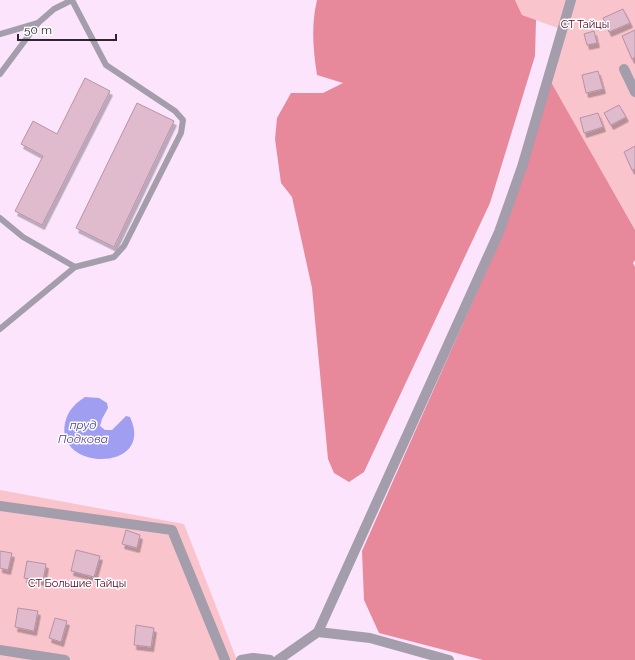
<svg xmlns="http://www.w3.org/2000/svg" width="635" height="660" font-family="Raleway,sans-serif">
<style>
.green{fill:#fac4cd}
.forest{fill:#e7889b}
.water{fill:#9f9ef0}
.building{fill:#e0bbce;stroke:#b692a4;filter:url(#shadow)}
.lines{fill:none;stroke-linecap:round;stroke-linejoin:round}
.lane{stroke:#a39dac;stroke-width:6}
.street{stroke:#a39dac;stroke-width:10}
.labels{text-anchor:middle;stroke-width:3;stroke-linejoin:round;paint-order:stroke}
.park-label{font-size:11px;fill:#570021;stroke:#fff}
.water-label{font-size:12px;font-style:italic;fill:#4b3f9e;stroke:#fff}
</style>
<defs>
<filter id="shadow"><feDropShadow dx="2.5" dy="4.5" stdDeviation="0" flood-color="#0004"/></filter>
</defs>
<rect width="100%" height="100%" fill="#fce5fc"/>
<!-- green -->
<g class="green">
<path d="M 515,0 L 635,0 L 635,230 L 551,82 L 563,30 L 522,15 Z"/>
<path d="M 0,490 L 184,524 L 237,660 L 0,660 Z"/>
</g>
<!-- forest -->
<g class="forest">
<path d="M 317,0 L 515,0 L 522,15 L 536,20 L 535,56 L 490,203 L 364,472 L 349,482 L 334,473 L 328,459 L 312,288 L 292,197 L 281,183 L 275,139 L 277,118 L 291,93 L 323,93 L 343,83 L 317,75 C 313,49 311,26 317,0 Z"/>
<path d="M 551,82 L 635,230 L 635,260 L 633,263 L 635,267 L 635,660 L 483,660 L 379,633 L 364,600 L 362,551 L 504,231 Z"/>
</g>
<!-- water -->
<path class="water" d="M 85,397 L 99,398 L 107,403 L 108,408 L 102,419 L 100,426 L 105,430 L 112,430 L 126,416 L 130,417 C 156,472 55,472 65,423 C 68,411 74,404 85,397 Z"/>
<!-- building -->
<g class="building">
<path d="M 623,9 L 630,23 L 609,32 L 603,18 Z"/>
<path d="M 635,30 L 635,57 L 632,59 L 622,36 Z"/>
<path d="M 594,31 L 597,43 L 587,45 L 584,34 Z"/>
<path d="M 598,71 L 603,89 L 586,93 L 582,75 Z"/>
<path d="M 85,78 L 110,91 L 42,225 L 15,211 L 43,156 L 21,144 L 33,121 L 57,134 Z"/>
<path d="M 137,103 L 174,121 L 114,247 L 76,228 Z"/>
<path d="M 619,105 L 626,117 L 611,125 L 604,113 Z"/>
<path d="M 598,113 L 603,127 L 584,133 L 580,118 Z"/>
<path d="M 635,146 L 635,169 L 632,170 L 624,152 Z"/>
<path d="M 126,530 L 140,535 L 137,548 L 122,544 Z"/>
<path d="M 76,550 L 100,556 L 94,577 L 71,571 Z"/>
<path d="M 0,551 L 12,553 L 8,570 L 0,568 Z"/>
<path d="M 27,561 L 46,564 L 43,581 L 24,578 Z"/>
<path d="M 18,608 L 38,611 L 34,631 L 15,627 Z"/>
<path d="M 55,618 L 67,621 L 61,642 L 49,638 Z"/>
<path d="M 136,625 L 154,628 L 151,647 L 134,645 Z"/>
</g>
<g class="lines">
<!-- lane -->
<g class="lane">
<path d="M 0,34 L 38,23"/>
<path d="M 0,74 L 38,23 L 54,9 L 72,0"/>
<path d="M 0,218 L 23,237 L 75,267 L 114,257 L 124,246 L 181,133 L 183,120 L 175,111 L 106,65 L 72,0"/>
<path d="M 0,329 L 75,267"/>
</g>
<!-- street -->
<g class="street">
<path d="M 624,69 L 635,92"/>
<path d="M 0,506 L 172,530 L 225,660"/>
<path d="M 318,632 L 499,232 L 522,167 L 571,0"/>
<path d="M 0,650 L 65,660"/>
<path d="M 241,660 L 253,658 L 270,660"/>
<path d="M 278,660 L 318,632 L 370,638 L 449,660"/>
</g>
</g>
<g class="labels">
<!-- park labels -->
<g class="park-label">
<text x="585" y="28">СТ Тайцы</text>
<text x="77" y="587">СТ Большие Тайцы</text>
</g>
<!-- water labels -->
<g class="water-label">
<text x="83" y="429">пруд<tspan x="83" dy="14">Подкова</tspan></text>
</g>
</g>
<!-- scale -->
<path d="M18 34v6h98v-6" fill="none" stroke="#2f2530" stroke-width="2"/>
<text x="24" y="34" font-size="12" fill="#2f2530" stroke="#ffffff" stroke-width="3" paint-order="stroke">50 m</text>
</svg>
